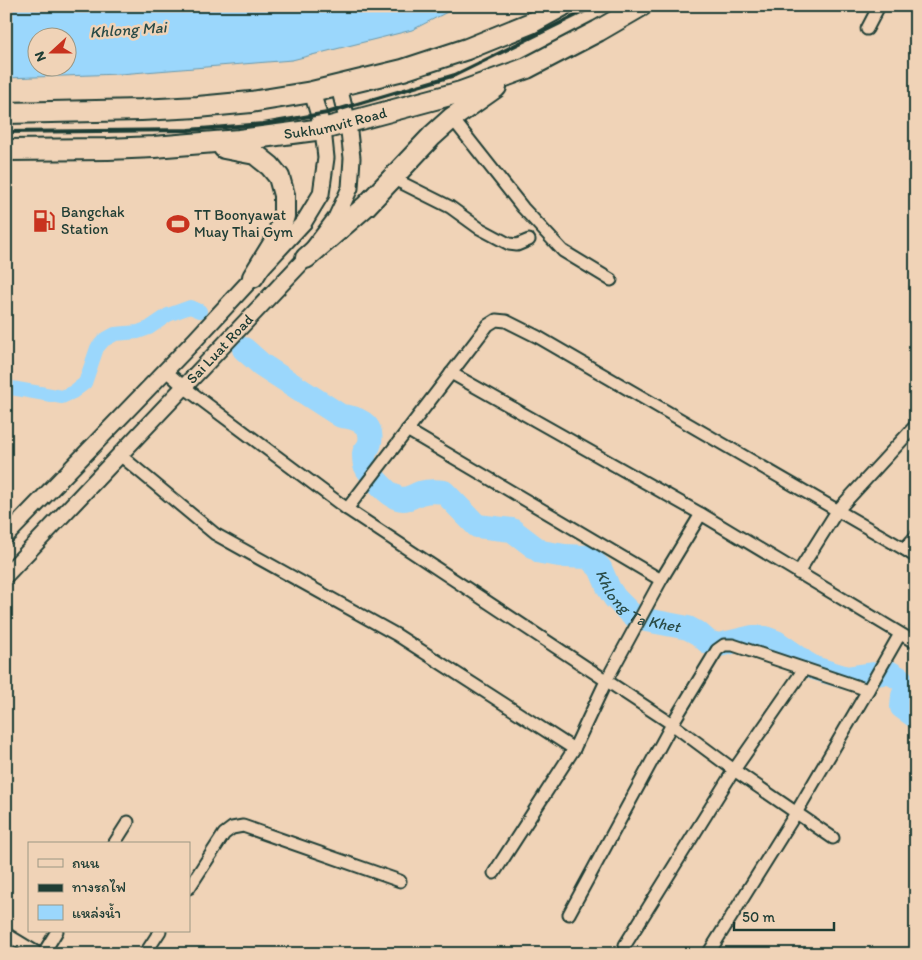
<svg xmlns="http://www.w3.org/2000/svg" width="922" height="960" viewBox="0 0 922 960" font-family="Itim,'Playpen Sans Thai',sans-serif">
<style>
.water{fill:#9bd7fc;stroke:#6999ac;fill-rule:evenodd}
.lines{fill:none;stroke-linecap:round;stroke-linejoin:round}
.canal{stroke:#9bd7fc;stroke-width:14}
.river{stroke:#9bd7fc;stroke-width:24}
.street-casing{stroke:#1f3d34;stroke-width:15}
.secondary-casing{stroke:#1f3d34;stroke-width:19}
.highway-casing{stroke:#1f3d34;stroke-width:24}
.street{stroke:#f0d3b7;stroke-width:11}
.secondary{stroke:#f0d3b7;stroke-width:15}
.highway{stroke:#f0d3b7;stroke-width:20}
.rail{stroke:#1f3d34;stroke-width:4}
.labels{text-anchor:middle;stroke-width:5;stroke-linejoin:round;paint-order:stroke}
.street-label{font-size:15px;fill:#1f3d34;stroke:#f0d3b7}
.poi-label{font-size:15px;fill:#1f3d34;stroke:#f0d3b7;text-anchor:start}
.water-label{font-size:16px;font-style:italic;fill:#2b4c48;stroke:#f0d3b7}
</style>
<rect width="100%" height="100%" fill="#f0d3b7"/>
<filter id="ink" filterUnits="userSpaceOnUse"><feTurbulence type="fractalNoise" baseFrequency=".02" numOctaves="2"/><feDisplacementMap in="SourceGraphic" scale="10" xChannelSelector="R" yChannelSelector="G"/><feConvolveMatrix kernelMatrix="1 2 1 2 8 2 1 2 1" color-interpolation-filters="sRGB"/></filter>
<g filter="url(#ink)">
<!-- water -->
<path class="water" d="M 6,6 L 459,6 L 412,30 L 292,60 L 120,74 L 6,78 ZM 38,38 L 68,38 L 68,68 L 38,68 Z"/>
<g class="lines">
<!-- canal -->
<path class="canal" d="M 6,387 L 62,397 L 73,392 L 85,383 L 97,348 L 104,340 L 115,334 L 138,332 L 149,328 L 168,315 L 190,307 L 200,311"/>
<!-- river -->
<path class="river" id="s1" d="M 244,349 L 262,365 L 341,416 C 356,417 374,424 370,442 C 370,446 366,450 364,453 C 364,457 364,461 365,465 C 369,474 389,496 398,498 C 406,501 413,496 420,493 C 428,491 436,491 444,492 L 477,526 L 512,530 L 541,552 L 565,556 L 588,557 L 600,568 L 609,589 L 615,598 L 631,614 L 641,619 L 688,628 L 699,634 L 708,642 L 719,645 L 753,637 L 765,638 L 776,642 L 795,655 L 804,662 L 814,668 L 847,678 L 889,672 L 899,678 L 907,685 L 903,696 L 902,707 L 916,717"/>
<defs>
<g id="street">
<path d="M 867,29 L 879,6"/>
<path d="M 452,118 L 523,208 L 563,251 L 611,280"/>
<path d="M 392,178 L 450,207 L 479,228 L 509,244 L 517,245 L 529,240"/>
<path d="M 165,370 L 184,387 L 347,509 L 672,724 L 734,770 L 833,838"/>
<path d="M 451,373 L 701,514"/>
<path d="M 407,430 L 661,580"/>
<path d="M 120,455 L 215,534 L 397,635 L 574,749 L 494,873"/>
<path d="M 347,509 L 488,325 L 496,320 L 506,321 L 538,337 L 904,549"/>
<path d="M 916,536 L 904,549 L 916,557"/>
<path d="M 798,573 L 837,511 L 916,425"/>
<path d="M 574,749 L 606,681 L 661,580 L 701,514 L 916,643"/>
<path d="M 114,844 L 128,822"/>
<path d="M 189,888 L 224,834 L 232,828 L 243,826 L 400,881"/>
<path d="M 569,914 L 672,724 L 717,650 L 724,645 L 733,645 L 868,690 L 900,634"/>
<path d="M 6,934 L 39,954"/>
<path d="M 625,945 L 734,770 L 804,669"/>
<path d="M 43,954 L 57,931"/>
<path d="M 145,954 L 160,931"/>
<path d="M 708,954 L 796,813 L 868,690"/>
</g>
<g id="secondary">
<path d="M 6,536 L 195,340 L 304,222 L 321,194 L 326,158 L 323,129 L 312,92"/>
<path id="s2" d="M 6,575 L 306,258 L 336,218 L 350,188 L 352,158 L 348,123 L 339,87"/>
</g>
<g id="highway">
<path d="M 6,113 L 141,110 L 198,107 L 251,102 L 312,92 L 403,70 L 467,49 L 531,23 L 562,6"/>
<path d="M 224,148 L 255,154 L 270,166 L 279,177 L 284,195 L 284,216 L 277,238 L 253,277"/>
<path id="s3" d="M 6,150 L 108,149 L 154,147 L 239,140 L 323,129 L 461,92 L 527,68 L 598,31 L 641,6"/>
<path d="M 306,258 L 366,206 L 432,136 L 452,118 L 496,87"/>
</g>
</defs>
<!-- street casing -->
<use href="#street" class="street-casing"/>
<!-- secondary casing -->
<use href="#secondary" class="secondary-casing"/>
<!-- highway casing -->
<use href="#highway" class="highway-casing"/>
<!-- street -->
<use href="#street" class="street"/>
<!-- secondary -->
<use href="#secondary" class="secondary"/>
<!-- highway -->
<use href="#highway" class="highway"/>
<!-- rail -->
<path class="rail" d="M 6,132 L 188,130 L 263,124 L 327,113 L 455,75 L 595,6"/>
</g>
</g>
<!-- icons -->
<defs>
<symbol id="fuel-bare" viewBox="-9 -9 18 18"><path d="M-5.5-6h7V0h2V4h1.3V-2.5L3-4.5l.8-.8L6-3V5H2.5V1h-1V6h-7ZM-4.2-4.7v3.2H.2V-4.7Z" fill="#c8321e" stroke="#f0d3b7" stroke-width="2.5" paint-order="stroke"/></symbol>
<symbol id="stadium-bare" viewBox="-9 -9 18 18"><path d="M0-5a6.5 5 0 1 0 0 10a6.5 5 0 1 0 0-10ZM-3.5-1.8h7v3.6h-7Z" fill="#c8321e" stroke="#f0d3b7" stroke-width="2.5" paint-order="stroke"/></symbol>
</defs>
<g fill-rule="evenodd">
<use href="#fuel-bare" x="28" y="205" width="32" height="32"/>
<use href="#stadium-bare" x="162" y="208" width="32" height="32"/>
</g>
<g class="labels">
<!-- street labels -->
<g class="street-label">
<text dy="5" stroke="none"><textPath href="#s3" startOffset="331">Sukhumvit Road</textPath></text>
<text dy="5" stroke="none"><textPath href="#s2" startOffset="311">Sai Luat Road</textPath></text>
</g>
<!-- poi labels -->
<g class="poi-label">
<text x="61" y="217">Bangchak<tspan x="61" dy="17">Station</tspan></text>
<text x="194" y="220">TT Boonyawat<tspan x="194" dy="17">Muay Thai Gym</tspan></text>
</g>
<!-- water labels -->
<g class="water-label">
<text transform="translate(128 29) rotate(-4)" y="6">Khlong Mai</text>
<text dy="6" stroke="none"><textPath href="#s1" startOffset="520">Khlong Ta Khet</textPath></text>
</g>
</g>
<!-- margin -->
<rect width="922" height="960" fill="none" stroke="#f0d3b7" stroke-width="25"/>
<rect x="12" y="12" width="897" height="935" fill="none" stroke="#1f3d34" stroke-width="2" filter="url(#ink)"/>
<!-- legend -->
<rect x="28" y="842" width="162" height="90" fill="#f0d3b7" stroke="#9c9783"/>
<rect x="38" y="859" width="25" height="8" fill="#f0d3b7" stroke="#9c9783"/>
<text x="72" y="868" font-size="15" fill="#1f3d34">ถนน</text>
<rect x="38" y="884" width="25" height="8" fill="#1f3d34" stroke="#9c9783"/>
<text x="72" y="892" font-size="15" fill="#1f3d34">ทางรถไฟ</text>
<rect x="38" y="905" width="25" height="15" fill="#9bd7fc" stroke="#9c9783"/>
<text x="72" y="918" font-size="15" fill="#1f3d34">แหล่งน้ำ</text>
<!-- north arrow -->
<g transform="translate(52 52) rotate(249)"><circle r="24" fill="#f0d3b7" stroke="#9c9783"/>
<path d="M0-4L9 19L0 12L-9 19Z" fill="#c8321e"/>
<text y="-8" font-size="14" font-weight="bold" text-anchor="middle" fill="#1f3d34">N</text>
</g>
<!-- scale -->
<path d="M734 922v8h100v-8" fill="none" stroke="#1f3d34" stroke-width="2.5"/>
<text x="742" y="922" font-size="15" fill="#1f3d34" stroke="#f0d3b7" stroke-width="4" paint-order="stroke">50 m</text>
</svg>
